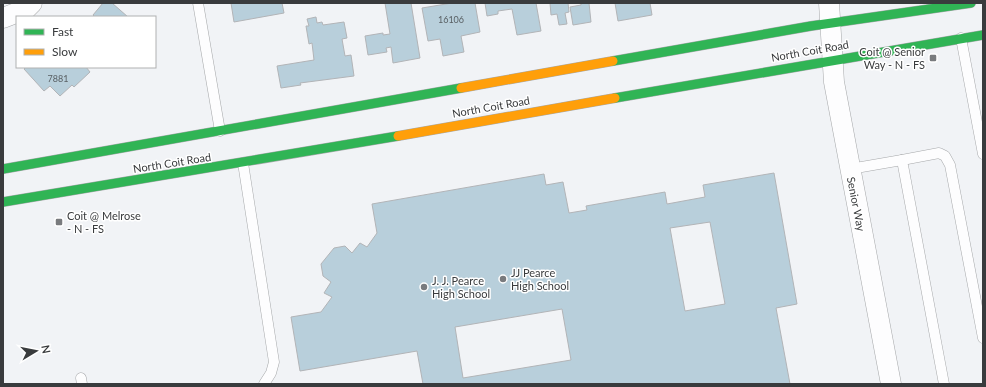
<svg xmlns="http://www.w3.org/2000/svg" width="986" height="387" viewBox="0 0 986 387" font-family="Lato,sans-serif">
<style>
.building{fill:#b8cfdb;stroke:#b2b4b7;fill-rule:evenodd}
.lines{fill:none;stroke-linecap:round;stroke-linejoin:round}
.lane-casing{stroke:#a6a8aa;stroke-width:11}
.street-casing{stroke:#a6a8aa;stroke-width:21}
.fast-casing{stroke:#a6a8aa;stroke-width:10}
.slow-casing{stroke:#a6a8aa;stroke-width:10}
.lane{stroke:#fdfdfe;stroke-width:10}
.street{stroke:#fdfdfe;stroke-width:20}
.fast{stroke:#30b455;stroke-width:9}
.slow{stroke:#ff9f0a;stroke-width:9}
.poi-dot{fill:#797b7e;stroke:#fff;stroke-width:1.5}
.labels{text-anchor:middle;stroke-width:3;stroke-linejoin:round;paint-order:stroke}
.number-label{font-size:9px;fill:#596064}
.street-label{font-size:11px;fill:#393b3d;stroke:#fff}
.poi-label{font-size:11px;fill:#393b3d;stroke:#fff;text-anchor:start}
</style>
<rect width="100%" height="100%" fill="#f1f3f6"/>
<!-- building -->
<g class="building">
<path d="M 103,3 L 112,3 L 128,17 L 95,17 L 93,15 Z"/>
<path d="M 231,3 L 282,3 L 284,13 L 234,22 Z"/>
<path d="M 385,3 L 411,3 L 420,58 L 393,63 L 391,47 L 386,48 L 387,52 L 368,55 L 365,36 L 383,33 L 383,35 L 390,34 Z"/>
<path d="M 452,3 L 475,3 L 480,32 L 461,36 L 464,52 L 443,56 L 440,39 L 428,41 L 422,8 Z"/>
<path d="M 485,3 L 536,3 L 541,31 L 517,35 L 512,9 L 498,11 L 498,14 L 487,16 Z"/>
<path d="M 550,3 L 568,3 L 569,12 L 565,13 L 567,24 L 559,25 L 557,14 L 551,15 Z"/>
<path d="M 581,3 L 589,3 L 591,22 L 573,25 L 570,7 L 581,5 Z"/>
<path d="M 608,3 L 650,3 L 652,15 L 618,21 L 615,3 Z"/>
<path d="M 316,17 L 317,23 L 322,22 L 323,25 L 344,22 L 347,38 L 342,39 L 345,56 L 351,55 L 354,76 L 300,83 L 301,85 L 281,88 L 277,66 L 314,60 L 312,43 L 309,44 L 306,26 L 309,26 L 307,19 Z"/>
<path d="M 26,67 L 86,67 L 90,72 L 74,87 L 72,85 L 60,96 L 50,86 L 44,91 L 24,69 Z"/>
<path d="M 774,173 L 797,304 L 776,308 L 790,384 L 423,384 L 417,351 L 300,371 L 291,317 L 321,312 L 332,297 L 324,293 L 331,282 L 323,276 L 321,264 L 334,248 L 345,246 L 352,253 L 360,243 L 367,247 L 377,233 L 372,204 L 544,174 L 546,185 L 563,182 L 569,213 L 587,210 L 586,206 L 665,192 L 667,204 L 705,197 L 703,185 ZM 710,222 L 725,304 L 685,311 L 670,228 ZM 562,309 L 571,360 L 463,378 L 455,327 Z"/>
</g>
<g class="lines">
<defs>
<g id="lane">
<path d="M 198,3 L 220,131"/>
<path d="M 961,38 L 983,154"/>
<path d="M 243,163 L 274,362 L 271,373 L 264,384"/>
<path d="M 850,169 L 902,160"/>
<path d="M 81,378 L 82,384"/>
<path d="M 944,384 L 902,160 L 939,153 L 945,156 L 950,165 L 983,338"/>
</g>
<g id="street">
<path d="M 829,3 L 834,82 L 891,384"/>
<path d="M 3,18 L 26,9 L 32,3"/>
</g>
<g id="fast">
<path d="M 613,61 L 811,26 L 971,3"/>
<path d="M 615,98 L 983,35"/>
<path d="M 3,169 L 461,88"/>
<path d="M 3,202 L 398,136"/>
</g>
<g id="slow">
<path d="M 461,88 L 613,61"/>
<path d="M 398,136 L 615,98"/>
</g>
</defs>
<!-- lane casing -->
<use href="#lane" class="lane-casing"/>
<!-- street casing -->
<use href="#street" class="street-casing"/>
<!-- fast casing -->
<use href="#fast" class="fast-casing"/>
<!-- slow casing -->
<use href="#slow" class="slow-casing"/>
<!-- lane -->
<use href="#lane" class="lane"/>
<!-- street -->
<use href="#street" class="street"/>
<!-- fast -->
<use href="#fast" class="fast"/>
<!-- slow -->
<use href="#slow" class="slow"/>
</g>
<!-- markers -->
<g class="poi-dot">
<rect x="929" y="54" width="8" height="8" rx="2"/>
<rect x="55" y="218" width="8" height="8" rx="2"/>
<circle cx="503" cy="279" r="4"/>
<circle cx="424" cy="287" r="4"/>
</g>
<g class="labels">
<!-- number labels -->
<g class="number-label">
<text x="451" y="23">16106</text>
<text x="58" y="82">7881</text>
</g>
<!-- street labels -->
<g class="street-label">
<text transform="translate(810 51) rotate(-10)" y="4">North Coit Road</text>
<text transform="translate(491 107) rotate(-10)" y="4">North Coit Road</text>
<text transform="translate(172 163) rotate(-9)" y="4">North Coit Road</text>
<text transform="translate(856 204) rotate(79)" y="4">Senior Way</text>
</g>
<!-- poi labels -->
<g class="poi-label">
<text x="925" y="56" text-anchor="end">Coit @ Senior<tspan x="925" dy="13">Way - N - FS</tspan></text>
<text x="67" y="220">Coit @ Melrose<tspan x="67" dy="13">- N - FS</tspan></text>
<text x="511" y="277">JJ Pearce<tspan x="511" dy="13">High School</tspan></text>
<text x="432" y="285">J. J. Pearce<tspan x="432" dy="13">High School</tspan></text>
</g>
</g>
<!-- border -->
<rect width="986" height="387" fill="none" stroke="#393b3d" stroke-width="8"/>
<!-- legend -->
<rect x="16" y="16" width="140" height="52" fill="#ffffff" stroke="#b0b1b1"/>
<rect x="24" y="29" width="20" height="6" fill="#30b455" stroke="#b0b1b1"/>
<text x="52" y="36" font-size="12" fill="#393b3d">Fast</text>
<rect x="24" y="49" width="20" height="6" fill="#ff9f0a" stroke="#b0b1b1"/>
<text x="52" y="56" font-size="12" fill="#393b3d">Slow</text>
<!-- north arrow -->
<g transform="translate(36 351) rotate(80)" stroke="#ffffff" stroke-width="3" paint-order="stroke">
<path d="M0-3L7 15L0 10L-7 15Z" fill="#393b3d"/>
<text y="-6" font-size="11" font-weight="bold" text-anchor="middle" fill="#393b3d">N</text>
</g>
</svg>
